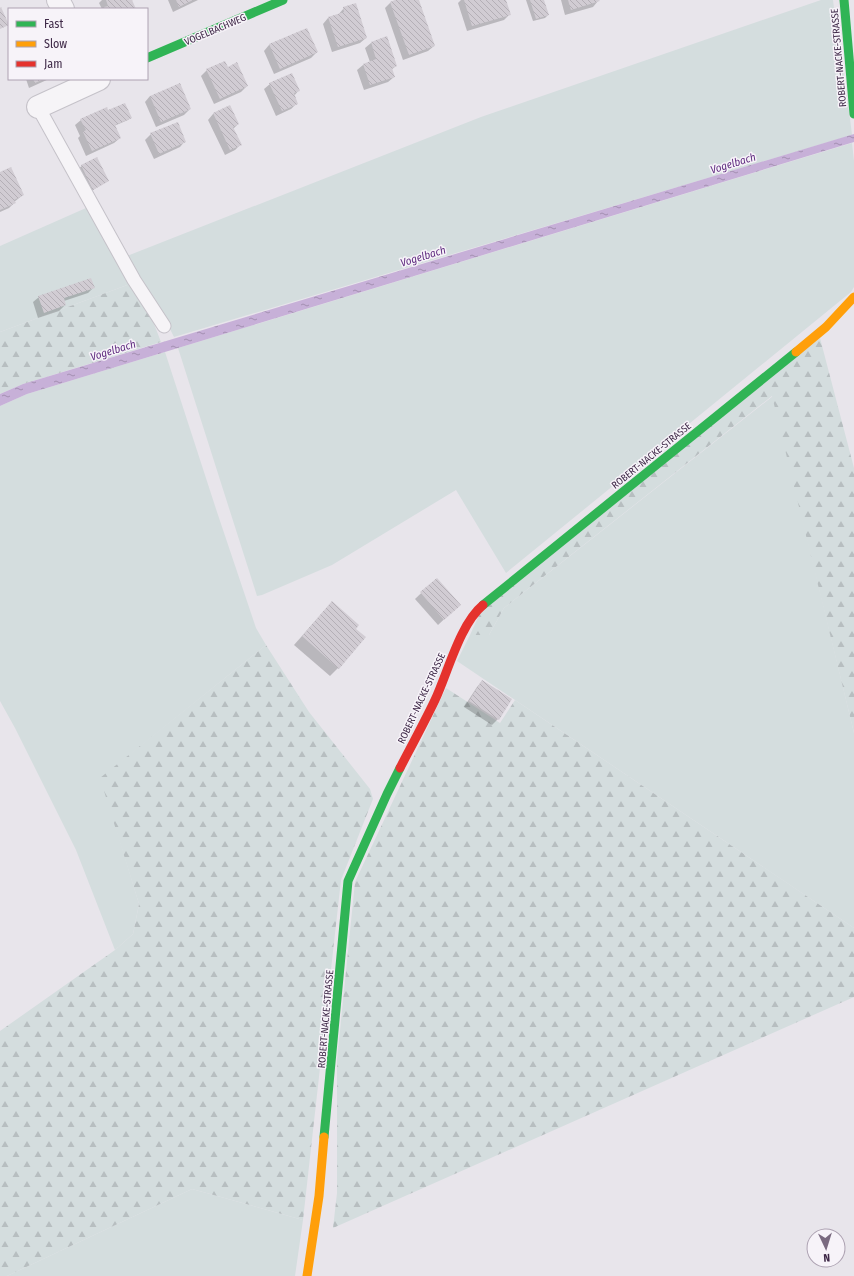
<svg xmlns="http://www.w3.org/2000/svg" width="854" height="1276" viewBox="0 0 854 1276" font-family="'Fira Sans Condensed',sans-serif">
<style>
.grass{fill:#d4ddde}
.forest{fill:url(#forest-firs)}
.water{fill:url(#water-ripples)}
.shadow{fill:#0003}
.building{fill:url(#building-back-hatch)}
.lines{fill:none;stroke-linecap:round;stroke-linejoin:round}
.lane-casing{stroke:#c5c2c9;stroke-width:15}
.street-casing{stroke:#c5c2c9;stroke-width:24}
.lane{stroke:#f6f4f7;stroke-width:13}
.street{stroke:#f6f4f7;stroke-width:22}
.fast{stroke:#30b455;stroke-width:9}
.slow{stroke:#ff9f0a;stroke-width:9}
.jam{stroke:#e5322d;stroke-width:9}
.labels{text-anchor:middle;stroke-width:3;stroke-linejoin:round;paint-order:stroke}
.street-label{font-size:10px;fill:#3e2847;stroke:#f7f3f9}
.water-label{font-size:11px;font-style:italic;fill:#602d80;stroke:#f7f3f9}
</style>
<defs>
<pattern id="forest-firs" width="22" height="20" patternUnits="userSpaceOnUse"><rect width="22" height="20" fill="#d4ddde"/><path d="M5 1l3.5 6h-7zM16 11l3.5 6h-7z" fill="#b7bec0"/></pattern>
<pattern id="water-ripples" width="26" height="14" patternUnits="userSpaceOnUse"><rect width="26" height="14" fill="#c7b0d8"/><path d="M2 4q2-2 4 0t4 0M15 11q2-2 4 0t4 0" fill="none" stroke="#a38fb1"/></pattern>
<pattern id="building-back-hatch" width="6" height="6" patternUnits="userSpaceOnUse"><rect width="6" height="6" fill="#d1ccd3"/><path d="M-1 5l2 2M0 0l6 6M5-1l2 2" fill="none" stroke="#b4afb6"/></pattern>
</defs>
<rect width="100%" height="100%" fill="#e8e5eb"/>
<!-- grass -->
<g class="grass">
<path d="M 821,0 L 833,0 C 838,45 847,90 852,135 L 174,337 L 168,325 L 127,256 L 481,117 Z"/>
<path d="M 852,143 L 854,161 L 854,287 L 851,292 L 506,573 L 456,490 L 332,565 L 262,595 L 257,596 L 178,348 Z"/>
<path d="M 86,208 L 130,284 L 0,332 L 0,246 Z"/>
<path d="M 165,352 L 217,512 L 256,628 L 266,645 L 101,778 L 139,904 L 133,934 L 115,950 L 76,850 L 15,728 L 0,701 L 0,406 L 27,394 Z"/>
<path d="M 773,396 L 854,733 L 854,928 L 457,661 L 470,635 L 489,635 L 504,608 Z"/>
<path d="M 192,1189 L 303,1220 L 295,1276 L 7,1276 Z"/>
</g>
<!-- forest -->
<g class="forest">
<path d="M 130,284 L 151,316 L 161,342 L 23,384 L 0,394 L 0,332 Z"/>
<path d="M 820,338 L 854,468 L 854,733 L 772,396 L 504,608 L 489,635 L 470,635 L 480,613 Z"/>
<path d="M 266,645 L 309,712 L 370,789 L 373,799 L 341,880 L 303,1220 L 192,1189 L 7,1276 L 0,1276 L 0,1031 L 115,950 L 133,934 L 139,904 L 100,778 Z"/>
<path d="M 446,688 L 500,723 L 515,700 L 854,928 L 854,997 L 333,1228 L 337,1193 L 337,1060 L 355,882 Z"/>
</g>
<!-- water -->
<path class="water" d="M 854,134 L 854,142 L 27,394 L 0,406 L 0,394 L 23,384 Z"/>
<!-- shadow -->
<g class="shadow">
<path d="M 102,0 L 131,0 L 135,9 L 102,9 L 99,3 Z"/>
<path d="M 168,0 L 198,0 L 173,12 Z"/>
<path d="M 398,0 L 418,0 L 434,46 L 428,51 L 403,60 L 385,8 L 390,3 Z"/>
<path d="M 461,0 L 505,0 L 510,14 L 504,20 L 467,31 L 458,3 Z"/>
<path d="M 526,0 L 543,0 L 548,15 L 545,18 L 533,21 Z"/>
<path d="M 561,0 L 598,0 L 598,1 L 593,7 L 565,15 Z"/>
<path d="M 344,8 L 366,38 L 360,43 L 332,52 L 323,24 L 328,18 L 338,15 Z"/>
<path d="M 307,29 L 317,52 L 311,58 L 274,74 L 264,51 L 269,45 Z"/>
<path d="M 387,37 L 396,66 L 391,70 L 394,77 L 388,82 L 364,90 L 357,70 L 363,65 L 370,62 L 365,48 L 371,43 Z"/>
<path d="M 227,68 L 247,86 L 241,92 L 214,104 L 201,76 L 207,70 Z"/>
<path d="M 26,79 L 49,79 L 29,88 Z"/>
<path d="M 270,84 L 299,90 L 294,96 L 297,103 L 291,109 L 276,116 L 264,89 Z"/>
<path d="M 150,96 L 190,109 L 184,115 L 156,127 L 145,102 Z"/>
<path d="M 230,106 L 238,124 L 233,129 L 241,144 L 235,150 L 225,155 L 208,120 L 213,114 Z"/>
<path d="M 131,118 L 128,120 L 114,126 L 120,138 L 114,143 L 86,156 L 78,138 L 80,136 L 75,125 L 81,120 Z"/>
<path d="M 151,134 L 185,141 L 180,147 L 154,159 L 145,140 Z"/>
<path d="M 82,166 L 108,181 L 91,191 L 79,168 Z"/>
<path d="M 0,173 L 23,195 L 14,202 L 14,203 L 9,208 L 0,212 Z"/>
<path d="M 94,287 L 88,293 L 64,301 L 65,305 L 59,311 L 38,318 L 33,302 L 39,297 Z"/>
<path d="M 436,579 L 454,610 L 438,625 L 415,599 Z"/>
<path d="M 324,611 L 355,629 L 338,668 L 330,676 L 294,645 Z"/>
<path d="M 482,681 L 498,719 L 492,725 L 464,707 L 477,687 Z"/>
</g>
<!-- building -->
<g class="building">
<path d="M 106,0 L 132,0 L 136,9 L 105,9 L 104,7 L 108,6 Z"/>
<path d="M 176,0 L 193,0 L 179,7 Z"/>
<path d="M 395,0 L 419,0 L 435,46 L 409,55 L 390,2 Z"/>
<path d="M 464,0 L 506,0 L 511,15 L 472,26 Z"/>
<path d="M 530,0 L 544,0 L 549,15 L 536,19 Z"/>
<path d="M 568,0 L 599,0 L 600,1 L 571,10 Z"/>
<path d="M 356,3 L 367,38 L 338,47 L 328,17 L 344,12 L 343,7 Z"/>
<path d="M 1,7 L 9,25 L 0,29 L 0,8 Z"/>
<path d="M 307,28 L 318,52 L 280,69 L 269,44 Z"/>
<path d="M 387,36 L 397,66 L 392,68 L 395,77 L 370,85 L 363,64 L 376,59 L 371,42 Z"/>
<path d="M 225,61 L 228,67 L 237,62 L 248,86 L 220,99 L 206,69 Z"/>
<path d="M 292,73 L 300,91 L 294,93 L 298,104 L 282,111 L 269,83 Z"/>
<path d="M 33,79 L 44,79 L 35,83 Z"/>
<path d="M 180,83 L 191,109 L 161,122 L 150,96 Z"/>
<path d="M 125,103 L 132,118 L 115,125 L 121,138 L 92,151 L 83,132 L 86,130 L 80,119 L 107,107 L 108,110 Z"/>
<path d="M 230,105 L 239,124 L 233,127 L 242,145 L 230,150 L 213,113 Z"/>
<path d="M 178,122 L 186,142 L 159,154 L 150,133 Z"/>
<path d="M 97,157 L 109,181 L 93,190 L 81,165 Z"/>
<path d="M 11,167 L 24,195 L 14,200 L 16,203 L 0,210 L 0,172 Z"/>
<path d="M 91,278 L 95,288 L 64,298 L 66,305 L 44,313 L 38,296 Z"/>
<path d="M 437,578 L 461,605 L 444,620 L 420,592 Z"/>
<path d="M 332,601 L 359,625 L 356,629 L 366,637 L 339,669 L 302,636 Z"/>
<path d="M 482,680 L 512,699 L 499,720 L 469,701 Z"/>
</g>
<g class="lines">
<defs>
<path id="lane" d="M 38,107 L 134,280 L 164,326"/>
<g id="street">
<path d="M 58,0 L 63,9"/>
<path d="M 38,107 L 99,79"/>
</g>
</defs>
<!-- lane casing -->
<use href="#lane" class="lane-casing"/>
<!-- street casing -->
<use href="#street" class="street-casing"/>
<!-- lane -->
<use href="#lane" class="lane"/>
<!-- street -->
<use href="#street" class="street"/>
<!-- fast -->
<g class="fast">
<path d="M 844,0 L 854,114"/>
<path d="M 147,58 L 283,0"/>
<path d="M 483,605 L 796,352"/>
<path d="M 324,1137 L 348,881 L 387,794 L 400,768"/>
</g>
<!-- slow -->
<g class="slow">
<path d="M 796,352 L 826,327 L 854,297"/>
<path d="M 307,1276 L 319,1196 L 324,1137"/>
</g>
<!-- jam -->
<path class="jam" d="M 400,768 C 412,745 424,723 435,700 C 448,672 460,624 483,605"/>
</g>
<g class="labels">
<!-- street labels -->
<g class="street-label">
<text transform="translate(215 29) rotate(-23)" y="4">VOGELBACHWEG</text>
<text transform="translate(838 58) rotate(-95)" y="4">ROBERT-NACKE-STRASSE</text>
<text transform="translate(651 455) rotate(-39)" y="4">ROBERT-NACKE-STRASSE</text>
<text transform="translate(421 698) rotate(-65)" y="4">ROBERT-NACKE-STRASSE</text>
<text transform="translate(325 1019) rotate(-85)" y="4">ROBERT-NACKE-STRASSE</text>
</g>
<!-- water labels -->
<g class="water-label">
<text transform="translate(733 163) rotate(-17)" y="4">Vogelbach</text>
<text transform="translate(423 256) rotate(-17)" y="4">Vogelbach</text>
<text transform="translate(113 350) rotate(-17)" y="4">Vogelbach</text>
</g>
</g>
<!-- legend -->
<rect x="8" y="8" width="140" height="72" fill="#f7f3f9" stroke="#ada2b2"/>
<rect x="16" y="21" width="20" height="6" fill="#30b455" stroke="#ada2b2"/>
<text x="44" y="28" font-size="12" fill="#3e2847">Fast</text>
<rect x="16" y="41" width="20" height="6" fill="#ff9f0a" stroke="#ada2b2"/>
<text x="44" y="48" font-size="12" fill="#3e2847">Slow</text>
<rect x="16" y="61" width="20" height="6" fill="#e5322d" stroke="#ada2b2"/>
<text x="44" y="68" font-size="12" fill="#3e2847">Jam</text>
<!-- north arrow -->
<g transform="translate(826 1248) rotate(176)"><circle r="19" fill="#f7f3f9" stroke="#ada2b2"/>
<path d="M0-3L7 15L0 10L-7 15Z" fill="#7a6a80"/>
<text y="-6" font-size="11" font-weight="bold" text-anchor="middle" fill="#3e2847">N</text>
</g>
</svg>
